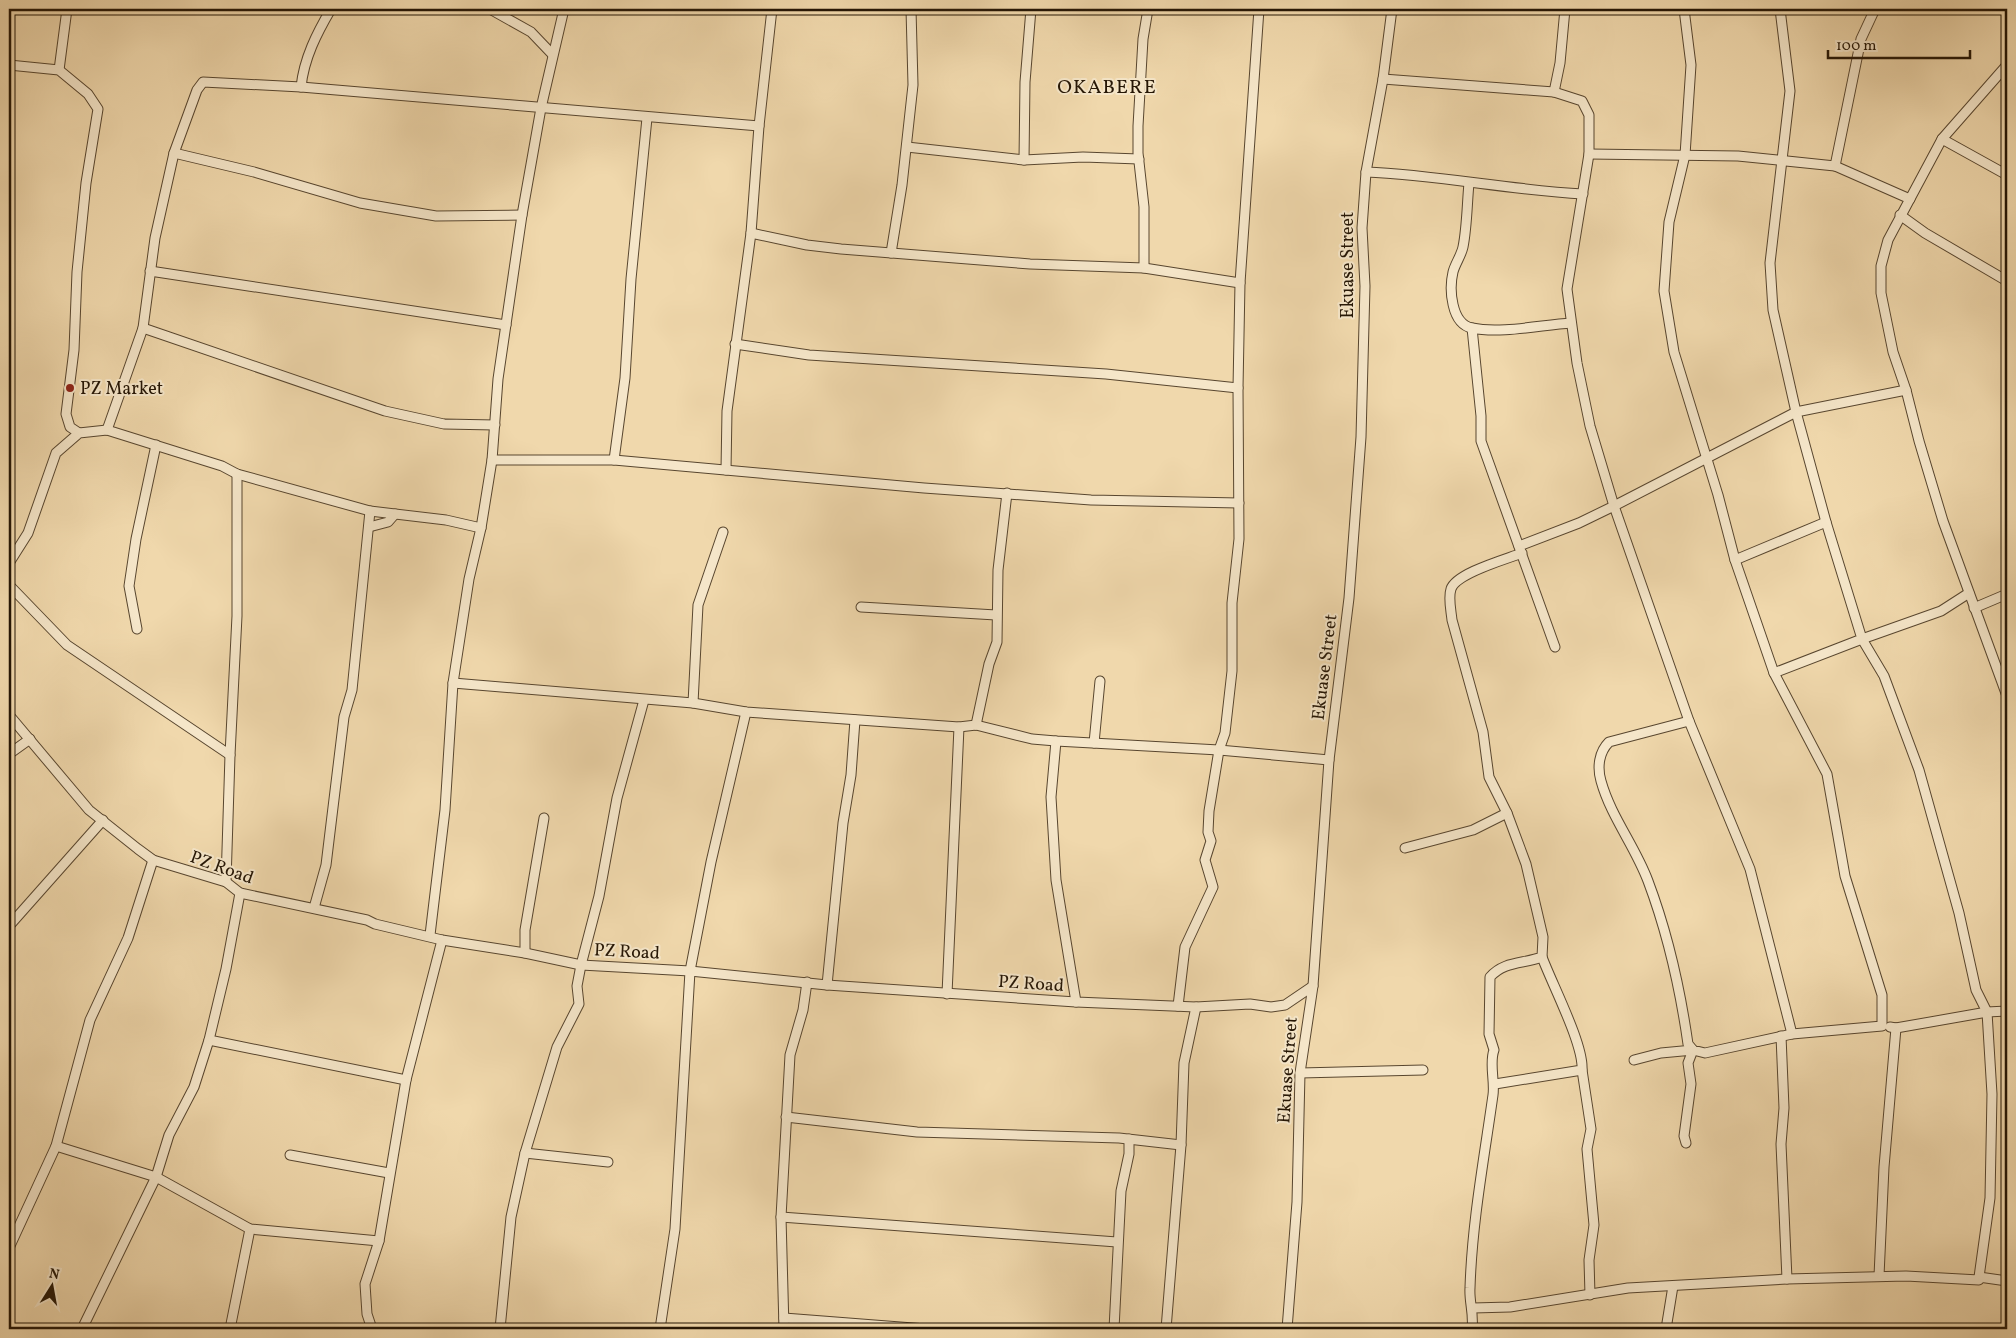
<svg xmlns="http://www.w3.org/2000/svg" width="2016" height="1338" viewBox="0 0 2016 1338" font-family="Vollkorn,serif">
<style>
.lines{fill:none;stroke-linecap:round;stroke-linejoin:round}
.minor-casing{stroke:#58462f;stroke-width:11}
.minor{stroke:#f5e6c9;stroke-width:9}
.poi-dot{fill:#8f2418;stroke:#f5e6c9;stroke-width:2}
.labels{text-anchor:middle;stroke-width:4;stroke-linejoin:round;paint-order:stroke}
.street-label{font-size:18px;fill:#251605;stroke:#f5e6c9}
.poi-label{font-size:18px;fill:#251605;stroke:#f5e6c9;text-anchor:start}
.quarter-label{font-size:20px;letter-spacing:1px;fill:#251605;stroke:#f5e6c9}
</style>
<rect width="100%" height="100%" fill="#f0d8ac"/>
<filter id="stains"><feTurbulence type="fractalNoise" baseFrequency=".004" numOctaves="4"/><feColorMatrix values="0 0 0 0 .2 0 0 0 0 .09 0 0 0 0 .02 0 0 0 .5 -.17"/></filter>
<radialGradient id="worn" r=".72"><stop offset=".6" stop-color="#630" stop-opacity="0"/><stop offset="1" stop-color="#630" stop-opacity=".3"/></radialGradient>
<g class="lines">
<defs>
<g id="minor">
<path d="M 490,9 L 531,32 L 552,54"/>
<path d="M 1684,9 L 1691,65 L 1685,155 L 1669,222 L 1664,291 L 1674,352 L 1718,495 L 1735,560 L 1774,673 L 1827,774 L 1845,876 L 1882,995 L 1882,1026 L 1792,1034 L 1705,1053 L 1693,1050 L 1688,1044 C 1680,988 1668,934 1648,881 C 1635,846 1611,817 1601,781 C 1597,767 1599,752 1609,742 L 1689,721"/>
<path d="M 9,65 L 59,70 L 88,94 L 98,109 L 86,183 L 77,272 L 74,350 L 66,414 L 70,427 L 79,433"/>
<path d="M 2007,65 L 1942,139 L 1888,240 L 1881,266 L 1881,293 L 1893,352 L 1906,390 L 1919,441 L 1943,521 L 2007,696"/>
<path d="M 59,70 L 67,9"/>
<path d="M 1383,79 L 1554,92 L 1582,101 L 1589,115 L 1589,154 L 1567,289 L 1577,363 L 1590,426 L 1614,506 L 1689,721 L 1750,869 L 1792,1034"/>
<path d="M 301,87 C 304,58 317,33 331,9"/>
<path d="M 1554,92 L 1560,63 L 1565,9"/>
<path d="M 1942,139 L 2007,175"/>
<path d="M 907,147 L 1024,160 L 1083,157 L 1139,159"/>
<path d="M 174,153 L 254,172 L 360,203 L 436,216 L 522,215"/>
<path d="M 1589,154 L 1738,156 L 1835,166 L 1861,39 L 1875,9"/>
<path d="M 1024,160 L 1025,82 L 1031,9"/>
<path d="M 1835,166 L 1910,199"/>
<path d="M 1366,172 C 1439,175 1510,190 1583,194"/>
<path d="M 1469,183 C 1467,204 1467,227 1463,247 C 1461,256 1455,264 1453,272 C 1449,289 1451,324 1472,328 C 1500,334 1541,325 1571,323"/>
<path d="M 1900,215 L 1925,233 L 2007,281"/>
<path d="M 751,233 L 807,245 L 841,249 L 1030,264 L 1144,268 L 1240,283"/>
<path d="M 891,253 L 902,185 L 913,85 L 911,9"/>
<path d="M 1144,268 L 1144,207 L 1138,153 L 1138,126 L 1143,39 L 1148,9"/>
<path d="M 150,271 L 506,325"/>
<path d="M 143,328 L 385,411 L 444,424 L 495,425"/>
<path d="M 1472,328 L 1481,416 L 1481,441 L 1555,647"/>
<path d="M 735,344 L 809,355 L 1106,374 L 1238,388"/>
<path d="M 2007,382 L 2007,383"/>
<path d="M 107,430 L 143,328 L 155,238 L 174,153 L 197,90 L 203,82 L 301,87 L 759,126"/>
<path d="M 492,460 L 614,460 L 924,488 L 1091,500 L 1239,503"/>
<path d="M 614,460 L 625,378 L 631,279 L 647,118"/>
<path d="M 726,470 L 727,411 L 751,233 L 759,126 L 772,9"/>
<path d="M 369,527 L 388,522 L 395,514"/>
<path d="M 1519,546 L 1579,523 L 1614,506 L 1796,412 L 1906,390"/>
<path d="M 1735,560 L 1826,522"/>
<path d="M 9,563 L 28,533 L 56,453 L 79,433 L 107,430 L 222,466 L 237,474 L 370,511 L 446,520 L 481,528"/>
<path d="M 9,585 L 67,645 L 230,755"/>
<path d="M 1969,593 L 1941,611 L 1862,639 L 1884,676 L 1919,770 L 1959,913 L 1976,990 L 1987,1012 L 1992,1094 L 1990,1198 L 1979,1277"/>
<path d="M 861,607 L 996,615"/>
<path d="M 1974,608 L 2007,594"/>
<path d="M 137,629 L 129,586 L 136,539 L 156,445"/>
<path d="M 1774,673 L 1862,639 L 1826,522 L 1796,412 L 1773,310 L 1770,263 L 1790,91 L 1780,9"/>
<path d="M 453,683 L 693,703 L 746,712 L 959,727 L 976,725 L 1032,739 L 1056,741 L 1219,750 L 1329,760"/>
<path d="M 693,703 L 698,605 L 723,532"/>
<path d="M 9,715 L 89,810 L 138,849 L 153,860 L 226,882 L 240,893 L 367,920 L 375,924 L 442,940 L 525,953 L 581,965 L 690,971 L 827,985 L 1076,1002 L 1196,1007 L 1250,1004 L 1271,1007 L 1285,1005 L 1313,986"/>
<path d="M 976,725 L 989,664 L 997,642 L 998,570 L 1007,493"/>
<path d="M 1056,741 L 1051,797 L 1056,880 L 1076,1002"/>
<path d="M 1094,743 L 1100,681"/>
<path d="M 9,754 L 30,739"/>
<path d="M 1405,848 L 1473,830 L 1507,813"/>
<path d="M 226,882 L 230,755 L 237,616 L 237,474"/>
<path d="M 314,908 L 326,865 L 344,717 L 352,690 L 370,511"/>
<path d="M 9,926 L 103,820"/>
<path d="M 430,935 L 445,810 L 453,683 L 469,579 L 481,528 L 492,460 L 498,379 L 522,215 L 541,108 L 564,9"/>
<path d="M 525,953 L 525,930 L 544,818"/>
<path d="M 827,985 L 843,823 L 851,775 L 855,720"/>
<path d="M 947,994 L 959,727"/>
<path d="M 1178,1006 L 1185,947 L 1213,887 L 1205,860 L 1211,841 L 1208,832 L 1209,811 L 1219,750 L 1225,733 L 1232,671 L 1232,603 L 1239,539 L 1238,388 L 1240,283 L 1259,9"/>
<path d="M 1890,1027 L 1896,1028 L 1987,1012 L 2007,1011"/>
<path d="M 1781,1036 L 1784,1108 L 1781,1144 L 1787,1279"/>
<path d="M 209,1040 L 406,1080"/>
<path d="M 1634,1060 L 1661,1053 L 1693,1050 L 1688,1063 L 1691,1084 L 1684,1136 L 1686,1143"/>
<path d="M 1582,1070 L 1591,1129 L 1587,1149 L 1594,1225 L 1589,1260 L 1590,1295"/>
<path d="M 1300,1073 L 1423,1070"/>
<path d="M 1495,1084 L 1582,1070 C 1584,1045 1552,984 1542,957"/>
<path d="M 786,1117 L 917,1132 L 1119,1138 L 1181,1145"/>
<path d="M 56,1146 L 156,1177 L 250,1229 L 379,1241"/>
<path d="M 525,1153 L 608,1162"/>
<path d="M 290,1155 L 389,1173"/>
<path d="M 781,1217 L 1117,1242"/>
<path d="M 9,1248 L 56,1146 L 90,1020 L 128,938 L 153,860"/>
<path d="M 1879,1276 L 1884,1167 L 1896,1028"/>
<path d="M 1473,1308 L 1510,1307 L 1628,1288 L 1787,1279 L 1906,1276 L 1979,1280 L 1979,1277 L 2007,1281"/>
<path d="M 784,1318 L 926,1329"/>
<path d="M 82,1329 L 156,1177 L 169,1135 L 194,1087 L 209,1040 L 226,969 L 240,893"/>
<path d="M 230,1329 L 250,1229"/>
<path d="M 372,1329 L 367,1314 L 365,1284 L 379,1241 L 406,1080 L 442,940"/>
<path d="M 500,1329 L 511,1217 L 525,1153 L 557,1047 L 579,1004 L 577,986 L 581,965 L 599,896 L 617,798 L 644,700"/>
<path d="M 660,1329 L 675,1229 L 690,971 L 711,862 L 746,712"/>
<path d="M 784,1329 L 781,1217 L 790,1055 L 803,1010 L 807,982"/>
<path d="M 1114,1329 L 1121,1191 L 1129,1154 L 1129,1139"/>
<path d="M 1166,1329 L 1181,1145 L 1184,1063 L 1196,1007"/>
<path d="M 1287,1329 L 1297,1202 L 1300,1073 L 1313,986 L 1329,760 L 1349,598 L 1361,437 L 1365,286 L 1362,228 L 1366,172 L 1383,79 L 1392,9"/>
<path d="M 1472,1329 C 1474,1313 1469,1302 1470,1288 C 1472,1223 1484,1159 1493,1095 C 1495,1081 1489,1063 1494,1050 L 1489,1034 L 1490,977 C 1504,961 1523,964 1542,957 L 1543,937 L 1526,864 L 1507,813 L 1489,777 L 1483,732 L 1452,620 C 1451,610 1448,598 1451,589 C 1456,573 1507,559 1522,553"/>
<path d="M 1666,1329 L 1673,1286"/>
</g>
</defs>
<!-- minor casing -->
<use href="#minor" class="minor-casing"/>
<!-- minor -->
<use href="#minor" class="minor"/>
</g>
<!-- markers -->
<circle class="poi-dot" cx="70" cy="388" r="5"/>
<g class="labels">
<!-- street labels -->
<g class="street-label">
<text transform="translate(1347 265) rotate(-90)" y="6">Ekuase Street</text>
<text transform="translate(1324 667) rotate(-83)" y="6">Ekuase Street</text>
<text transform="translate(222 867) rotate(20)" y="6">PZ Road</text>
<text transform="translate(627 951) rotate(3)" y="6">PZ Road</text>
<text transform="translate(1031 983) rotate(4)" y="6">PZ Road</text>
<text transform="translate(1287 1070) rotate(-86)" y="6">Ekuase Street</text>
</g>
<!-- poi labels -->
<g class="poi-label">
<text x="80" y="394">PZ Market</text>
</g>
<!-- quarter labels -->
<g class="quarter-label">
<text x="1107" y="93">OKABERE</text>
</g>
</g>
<!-- margin -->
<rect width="2016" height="1338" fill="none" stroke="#f0d8ac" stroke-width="30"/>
<rect x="10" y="10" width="1996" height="1318" fill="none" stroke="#251605" stroke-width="2.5"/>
<rect x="15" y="15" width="1986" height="1308" fill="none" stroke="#251605"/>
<!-- north arrow -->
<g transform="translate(52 1286) rotate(11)" stroke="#f5e6c9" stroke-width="4" paint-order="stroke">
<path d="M0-4L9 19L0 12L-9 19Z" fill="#251605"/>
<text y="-8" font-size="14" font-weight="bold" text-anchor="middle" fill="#251605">N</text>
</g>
<!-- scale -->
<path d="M1828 50v8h142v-8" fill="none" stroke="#251605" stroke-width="2.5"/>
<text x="1836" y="50" font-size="15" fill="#251605" stroke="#f5e6c9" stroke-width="4" paint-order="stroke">100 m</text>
<rect width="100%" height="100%" filter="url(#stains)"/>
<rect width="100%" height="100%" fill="url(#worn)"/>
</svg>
